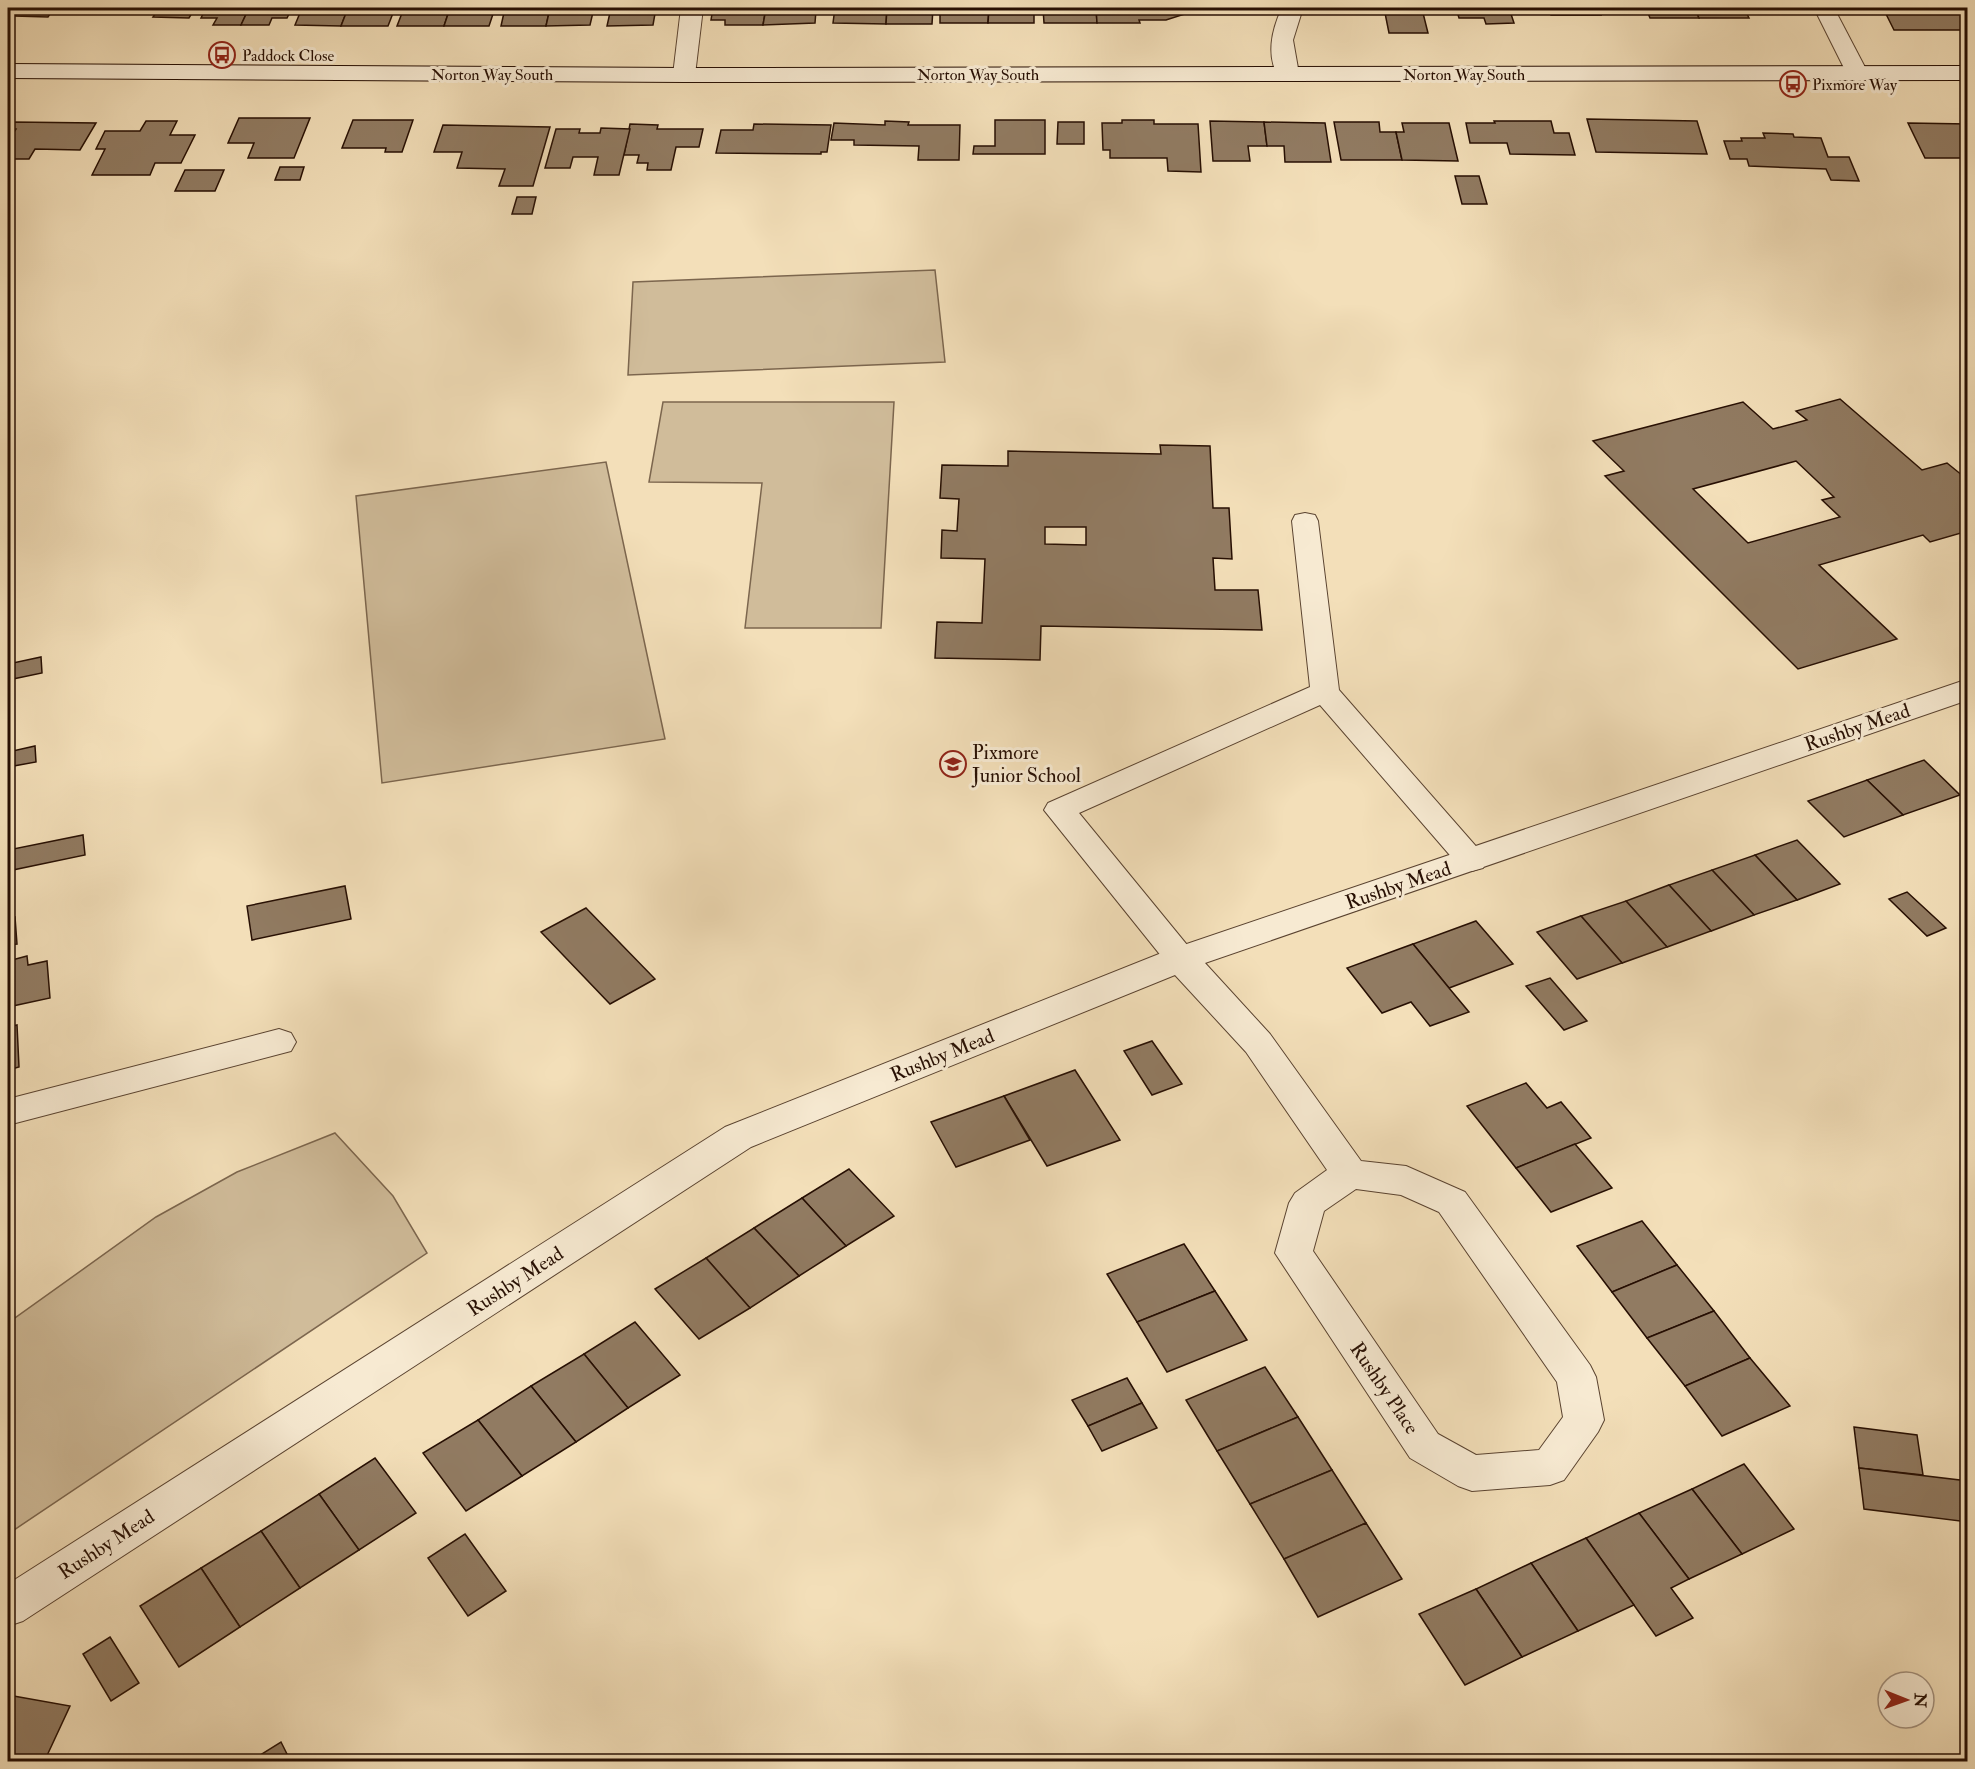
<svg xmlns="http://www.w3.org/2000/svg" width="1975" height="1769" viewBox="0 0 1975 1769" font-family="'IM FELL Double Pica',serif">
<style>
.green{fill:#d0bc9a;stroke:#7c664e;stroke-width:1.5}
.building{fill:#917b62;stroke:#270f03;stroke-width:1.5;fill-rule:evenodd}
.lines{fill:none;stroke-linecap:round;stroke-linejoin:round}
.lane-casing{stroke:#5a4330;stroke-width:2}
.street-casing{stroke:#5a4330;stroke-width:2}
.secondary-casing{stroke:#270f03;stroke-width:2}
.lane{fill:#f7ead2;fill-rule:evenodd}
.street{fill:#f7ead2;fill-rule:evenodd}
.secondary{fill:#f7ead2;fill-rule:evenodd}
.labels{text-anchor:middle;stroke-width:6;stroke-linejoin:round;paint-order:stroke}
.far-poi-label{font-size:16px;fill:#270f03;stroke:#f7ead2;text-anchor:start}
.far-street-label{font-size:16px;fill:#270f03;stroke:#f7ead2}
.street-label{font-size:20px;fill:#270f03;stroke:#f7ead2}
.poi-label{font-size:20px;fill:#270f03;stroke:#f7ead2;text-anchor:start}
</style>
<rect width="100%" height="100%" fill="#f3dfb9"/>
<filter id="stains"><feTurbulence type="fractalNoise" baseFrequency=".00333" numOctaves="4"/><feColorMatrix values="0 0 0 0 .2 0 0 0 0 .09 0 0 0 0 .02 0 0 0 .5 -.17"/></filter>
<radialGradient id="worn" r=".72"><stop offset=".6" stop-color="#630" stop-opacity="0"/><stop offset="1" stop-color="#630" stop-opacity=".3"/></radialGradient>
<!-- green -->
<g class="green">
<path d="M 935,270 L 945,362 L 628,375 L 633,282 Z"/>
<path d="M 663,402 L 894,402 L 881,628 L 745,628 L 762,483 L 649,482 Z"/>
<path d="M 606,462 L 665,739 L 382,783 L 356,496 Z"/>
<path d="M 335,1133 L 393,1196 L 427,1253 L 8,1534 L 8,1323 L 156,1217 L 237,1172 Z"/>
</g>
<!-- building -->
<g class="building">
<path d="M 21,8 L 81,8 L 78,11 L 52,11 L 48,17 L 15,16 Z"/>
<path d="M 81,8 L 120,8 L 116,14 L 77,14 Z"/>
<path d="M 120,8 L 159,8 L 155,14 L 116,14 Z"/>
<path d="M 159,8 L 195,8 L 189,18 L 153,17 Z"/>
<path d="M 206,8 L 249,8 L 241,25 L 213,25 L 217,18 L 201,18 Z"/>
<path d="M 249,8 L 292,8 L 287,18 L 272,18 L 269,25 L 241,25 Z"/>
<path d="M 302,8 L 348,8 L 341,26 L 295,25 Z"/>
<path d="M 348,8 L 395,8 L 388,26 L 341,26 Z"/>
<path d="M 404,8 L 450,8 L 444,26 L 397,26 Z"/>
<path d="M 450,8 L 495,8 L 489,26 L 444,26 Z"/>
<path d="M 505,8 L 550,8 L 546,26 L 501,26 Z"/>
<path d="M 550,8 L 594,8 L 590,25 L 546,26 Z"/>
<path d="M 611,8 L 656,8 L 653,25 L 607,26 Z"/>
<path d="M 713,8 L 766,8 L 763,25 L 725,25 L 725,20 L 711,20 Z"/>
<path d="M 766,8 L 816,10 L 815,23 L 763,25 Z"/>
<path d="M 835,8 L 887,8 L 886,24 L 833,23 Z"/>
<path d="M 887,8 L 933,8 L 932,24 L 886,24 Z"/>
<path d="M 940,8 L 989,8 L 988,23 L 940,23 Z"/>
<path d="M 989,8 L 1034,8 L 1034,23 L 988,23 Z"/>
<path d="M 1043,8 L 1096,8 L 1097,23 L 1044,23 Z"/>
<path d="M 1096,8 L 1175,8 L 1188,13 L 1166,20 L 1139,20 L 1140,23 L 1097,23 Z"/>
<path d="M 1378,8 L 1441,8 L 1442,13 L 1423,13 L 1428,33 L 1389,33 L 1385,13 L 1379,13 Z"/>
<path d="M 1456,8 L 1509,8 L 1514,23 L 1486,24 L 1484,18 L 1459,18 Z"/>
<path d="M 1549,8 L 1598,8 L 1601,15 L 1551,15 Z"/>
<path d="M 1646,8 L 1695,8 L 1699,18 L 1650,18 Z"/>
<path d="M 1695,8 L 1744,8 L 1749,18 L 1699,18 Z"/>
<path d="M 1883,8 L 1968,8 L 1968,30 L 1894,30 Z"/>
<path d="M 239,118 L 310,118 L 294,158 L 248,158 L 254,143 L 228,143 Z"/>
<path d="M 1587,119 L 1697,121 L 1707,154 L 1596,152 Z"/>
<path d="M 353,120 L 413,120 L 402,152 L 385,152 L 386,148 L 342,148 Z"/>
<path d="M 995,120 L 1045,120 L 1045,154 L 973,154 L 974,146 L 995,146 Z"/>
<path d="M 1122,120 L 1154,120 L 1154,124 L 1198,124 L 1201,172 L 1168,171 L 1167,158 L 1110,158 L 1110,150 L 1103,150 L 1102,123 L 1122,123 Z"/>
<path d="M 146,121 L 177,121 L 170,135 L 195,135 L 181,163 L 155,163 L 150,175 L 92,175 L 105,149 L 96,149 L 105,131 L 140,131 Z"/>
<path d="M 885,121 L 909,122 L 908,125 L 960,125 L 959,160 L 918,160 L 919,146 L 854,145 L 854,140 L 831,140 L 834,123 L 885,125 Z"/>
<path d="M 1210,121 L 1264,122 L 1267,146 L 1248,146 L 1250,161 L 1213,161 Z"/>
<path d="M 1494,121 L 1551,121 L 1554,133 L 1569,133 L 1575,155 L 1510,154 L 1507,143 L 1470,143 L 1466,123 L 1495,123 Z"/>
<path d="M 13,122 L 96,123 L 80,150 L 35,149 L 29,159 L 8,159 L 8,138 L 10,138 L 16,129 L 9,128 Z"/>
<path d="M 1058,122 L 1084,122 L 1084,144 L 1057,144 Z"/>
<path d="M 1264,122 L 1325,123 L 1331,162 L 1285,162 L 1284,146 L 1267,146 Z"/>
<path d="M 1334,122 L 1379,122 L 1380,132 L 1396,132 L 1402,160 L 1341,160 Z"/>
<path d="M 1402,123 L 1449,123 L 1458,161 L 1402,160 L 1396,132 L 1404,132 Z"/>
<path d="M 1908,123 L 1968,124 L 1968,158 L 1925,158 Z"/>
<path d="M 630,124 L 658,125 L 657,129 L 703,129 L 699,147 L 676,147 L 671,170 L 647,170 L 648,163 L 637,163 L 639,155 L 624,155 Z"/>
<path d="M 754,124 L 831,125 L 827,152 L 821,152 L 821,154 L 716,153 L 721,130 L 753,130 Z"/>
<path d="M 443,125 L 550,127 L 533,186 L 499,186 L 505,169 L 457,168 L 462,152 L 434,152 Z"/>
<path d="M 601,128 L 630,129 L 619,175 L 594,175 L 598,157 L 573,157 L 570,168 L 545,168 L 556,129 L 580,129 L 579,133 L 600,133 Z"/>
<path d="M 1763,133 L 1793,134 L 1794,137 L 1821,138 L 1828,157 L 1849,157 L 1859,181 L 1831,180 L 1826,169 L 1749,166 L 1747,159 L 1730,159 L 1724,141 L 1742,141 L 1741,138 L 1765,138 Z"/>
<path d="M 280,167 L 304,167 L 300,180 L 275,180 Z"/>
<path d="M 185,170 L 224,170 L 215,191 L 175,191 Z"/>
<path d="M 1455,176 L 1479,176 L 1487,204 L 1462,204 Z"/>
<path d="M 517,197 L 536,197 L 532,214 L 512,214 Z"/>
<path d="M 1840,399 L 1922,470 L 1947,463 L 1968,480 L 1968,531 L 1930,542 L 1923,535 L 1819,565 L 1897,639 L 1798,669 L 1605,476 L 1624,471 L 1593,441 L 1743,402 L 1773,429 L 1807,420 L 1796,411 ZM 1796,461 L 1834,497 L 1822,500 L 1840,517 L 1748,543 L 1693,489 Z"/>
<path d="M 1160,445 L 1210,446 L 1213,508 L 1229,508 L 1232,559 L 1213,558 L 1215,590 L 1258,590 L 1262,630 L 1041,626 L 1040,660 L 935,658 L 937,622 L 982,623 L 985,559 L 941,558 L 942,530 L 957,531 L 959,499 L 940,498 L 942,465 L 1008,466 L 1008,451 L 1161,454 ZM 1045,527 L 1086,527 L 1086,545 L 1045,544 Z"/>
<path d="M 41,657 L 42,673 L 8,680 L 8,664 Z"/>
<path d="M 35,746 L 36,762 L 8,767 L 8,752 Z"/>
<path d="M 1924,760 L 1960,795 L 1903,815 L 1867,780 Z"/>
<path d="M 1867,780 L 1903,815 L 1844,837 L 1808,801 Z"/>
<path d="M 83,835 L 85,855 L 8,871 L 8,850 Z"/>
<path d="M 1797,840 L 1840,884 L 1797,900 L 1755,855 Z"/>
<path d="M 1755,855 L 1797,900 L 1754,915 L 1712,870 Z"/>
<path d="M 1712,870 L 1754,915 L 1711,931 L 1669,885 Z"/>
<path d="M 1669,885 L 1711,931 L 1667,947 L 1626,901 Z"/>
<path d="M 345,886 L 351,919 L 252,940 L 247,906 Z"/>
<path d="M 1907,892 L 1946,928 L 1927,936 L 1889,899 Z"/>
<path d="M 1626,901 L 1667,947 L 1622,963 L 1581,916 Z"/>
<path d="M 586,908 L 655,979 L 610,1004 L 541,932 Z"/>
<path d="M 1581,916 L 1622,963 L 1577,979 L 1537,932 Z"/>
<path d="M 15,917 L 17,944 L 8,945 L 8,919 Z"/>
<path d="M 1476,921 L 1513,964 L 1449,988 L 1413,944 Z"/>
<path d="M 1413,944 L 1449,988 L 1469,1012 L 1430,1026 L 1411,1002 L 1382,1013 L 1347,968 Z"/>
<path d="M 27,956 L 28,965 L 47,961 L 50,998 L 8,1007 L 8,961 Z"/>
<path d="M 1550,978 L 1587,1021 L 1564,1030 L 1526,986 Z"/>
<path d="M 17,1025 L 19,1067 L 8,1070 L 8,1027 Z"/>
<path d="M 1152,1041 L 1182,1084 L 1152,1095 L 1124,1051 Z"/>
<path d="M 1075,1070 L 1120,1140 L 1047,1166 L 1004,1096 Z"/>
<path d="M 1526,1083 L 1547,1108 L 1561,1102 L 1591,1138 L 1516,1168 L 1467,1106 Z"/>
<path d="M 1004,1096 L 1030,1140 L 956,1167 L 931,1122 Z"/>
<path d="M 1575,1144 L 1612,1188 L 1551,1212 L 1516,1168 Z"/>
<path d="M 849,1169 L 894,1216 L 846,1246 L 802,1198 Z"/>
<path d="M 802,1198 L 846,1246 L 799,1276 L 754,1228 Z"/>
<path d="M 1642,1221 L 1677,1265 L 1612,1292 L 1577,1246 Z"/>
<path d="M 754,1228 L 799,1276 L 750,1308 L 706,1258 Z"/>
<path d="M 1184,1244 L 1215,1291 L 1137,1322 L 1107,1274 Z"/>
<path d="M 706,1258 L 750,1308 L 699,1339 L 655,1289 Z"/>
<path d="M 1677,1265 L 1714,1311 L 1647,1338 L 1612,1292 Z"/>
<path d="M 1215,1291 L 1247,1340 L 1167,1372 L 1137,1322 Z"/>
<path d="M 1714,1311 L 1750,1358 L 1685,1386 L 1647,1338 Z"/>
<path d="M 635,1322 L 680,1375 L 628,1408 L 584,1354 Z"/>
<path d="M 584,1354 L 628,1408 L 576,1442 L 531,1386 Z"/>
<path d="M 1750,1358 L 1790,1406 L 1722,1436 L 1685,1386 Z"/>
<path d="M 1265,1367 L 1298,1417 L 1217,1451 L 1186,1400 Z"/>
<path d="M 1127,1378 L 1142,1403 L 1088,1426 L 1072,1400 Z"/>
<path d="M 531,1386 L 576,1442 L 522,1476 L 478,1420 Z"/>
<path d="M 1142,1403 L 1157,1428 L 1102,1451 L 1088,1426 Z"/>
<path d="M 1298,1417 L 1332,1470 L 1250,1504 L 1217,1451 Z"/>
<path d="M 478,1420 L 522,1476 L 466,1511 L 423,1453 Z"/>
<path d="M 1854,1427 L 1917,1435 L 1923,1475 L 1859,1468 Z"/>
<path d="M 375,1458 L 416,1513 L 359,1550 L 319,1494 Z"/>
<path d="M 1744,1464 L 1794,1529 L 1742,1554 L 1692,1489 Z"/>
<path d="M 1859,1468 L 1968,1481 L 1968,1522 L 1864,1509 Z"/>
<path d="M 1332,1470 L 1366,1523 L 1284,1559 L 1250,1504 Z"/>
<path d="M 1692,1489 L 1742,1554 L 1689,1579 L 1639,1513 Z"/>
<path d="M 319,1494 L 359,1550 L 300,1588 L 261,1531 Z"/>
<path d="M 1639,1513 L 1689,1579 L 1671,1588 L 1693,1618 L 1656,1636 L 1586,1538 Z"/>
<path d="M 1366,1523 L 1402,1579 L 1318,1617 L 1284,1559 Z"/>
<path d="M 261,1531 L 300,1588 L 240,1627 L 201,1568 Z"/>
<path d="M 465,1534 L 506,1591 L 468,1616 L 428,1558 Z"/>
<path d="M 1586,1538 L 1634,1605 L 1578,1631 L 1531,1563 Z"/>
<path d="M 1531,1563 L 1578,1631 L 1522,1657 L 1476,1589 Z"/>
<path d="M 201,1568 L 240,1627 L 179,1667 L 140,1606 Z"/>
<path d="M 1476,1589 L 1522,1657 L 1465,1685 L 1419,1614 Z"/>
<path d="M 110,1637 L 139,1683 L 111,1701 L 83,1654 Z"/>
<path d="M 8,1695 L 70,1706 L 44,1762 L 8,1762 Z"/>
<path d="M 281,1742 L 291,1762 L 249,1762 Z"/>
</g>
<g class="lines">
<defs>
<g id="lane">
<path d="M 1814,8 L 1834,8 L 1868,73 L 1865,78 L 1857,79 L 1849,78 Z"/>
<path d="M 1305,513 L 1315,515 L 1318,521 L 1339,690 L 1488,860 L 1483,868 L 1472,871 L 1461,868 L 1320,705 L 1079,813 L 1192,951 L 1197,959 L 1192,967 L 1181,971 L 1170,967 L 1044,810 L 1048,803 L 1310,687 L 1292,521 L 1295,515 Z"/>
<path d="M 279,1029 L 291,1033 L 296,1042 L 291,1051 L 8,1125 L 8,1099 Z"/>
</g>
<g id="street">
<path d="M 681,8 L 703,8 L 695,75 L 692,80 L 684,82 L 676,80 L 673,75 Z"/>
<path d="M 1282,8 L 1303,8 L 1293,40 L 1299,74 L 1296,79 L 1288,81 L 1280,79 C 1265,57 1272,29 1282,8 Z"/>
<path d="M 1968,679 L 1968,700 L 1205,963 L 1270,1034 L 1361,1161 L 1406,1166 L 1465,1192 L 1590,1365 L 1596,1377 L 1604,1420 L 1598,1432 L 1564,1480 L 1550,1485 L 1472,1491 L 1458,1486 L 1410,1458 L 1275,1253 L 1289,1203 L 1295,1193 L 1327,1170 L 1246,1052 L 1175,975 L 751,1147 L 23,1621 L 8,1626 L 8,1584 L 725,1127 L 1169,950 ZM 1356,1189 L 1401,1195 L 1439,1212 L 1557,1382 L 1563,1417 L 1539,1450 L 1476,1455 L 1438,1434 L 1313,1251 L 1324,1211 Z"/>
</g>
<path id="secondary" d="M 8,64 L 684,68 L 1968,66 L 1968,80 L 684,82 L 8,78 Z"/>
</defs>
<!-- lane casing -->
<use href="#lane" class="lane-casing"/>
<!-- street casing -->
<use href="#street" class="street-casing"/>
<!-- secondary casing -->
<use href="#secondary" class="secondary-casing"/>
<!-- lane -->
<use href="#lane" class="lane"/>
<!-- street -->
<use href="#street" class="street"/>
<!-- secondary -->
<use href="#secondary" class="secondary"/>
</g>
<!-- icons -->
<defs>
<symbol id="bus-ring" viewBox="-11 -11 22 22"><circle r="9.5" fill="#f7ead2" stroke="#8f2418" stroke-width="1.5"/><path d="M-5-6H5V4H4V6H2V4H-2V6H-4V4H-5ZM-3.5-4V0h7V-4ZM-3.5 1.2v1.5H-2V1.2ZM2 1.2v1.5H3.5V1.2Z" fill="#8f2418"/></symbol>
<symbol id="school-ring" viewBox="-11 -11 22 22"><circle r="9.5" fill="#f7ead2" stroke="#8f2418" stroke-width="1.5"/><path d="M0-5L7-2L0 1L-7-2ZM-4 1L0 2.5L4 1V4Q0 6-4 4Z" fill="#8f2418"/></symbol>
</defs>
<g fill-rule="evenodd">
<use href="#bus-ring" x="207" y="40" width="30" height="30"/>
<use href="#bus-ring" x="1778" y="69" width="30" height="30"/>
<use href="#school-ring" x="938" y="749" width="30" height="30"/>
</g>
<g class="labels">
<!-- far-poi labels -->
<g class="far-poi-label">
<text x="242" y="61">Paddock Close</text>
<text x="1812" y="90">Pixmore Way</text>
</g>
<!-- far-street labels -->
<g class="far-street-label">
<text x="492" y="80">Norton Way South</text>
<text x="978" y="80">Norton Way South</text>
<text x="1464" y="80">Norton Way South</text>
</g>
<!-- street labels -->
<g class="street-label">
<text transform="translate(1857 727) rotate(-19)" y="7">Rushby Mead</text>
<text transform="translate(1398 885) rotate(-19)" y="7">Rushby Mead</text>
<text transform="translate(942 1055) rotate(-22)" y="7">Rushby Mead</text>
<text transform="translate(515 1281) rotate(-33)" y="7">Rushby Mead</text>
<text transform="translate(1385 1388) rotate(56)" y="7">Rushby Place</text>
<text transform="translate(106 1544) rotate(-33)" y="7">Rushby Mead</text>
</g>
<!-- poi labels -->
<g class="poi-label">
<text x="972" y="759">Pixmore<tspan x="972" dy="23">Junior School</tspan></text>
</g>
</g>
<!-- margin -->
<rect width="1975" height="1769" fill="none" stroke="#f3dfb9" stroke-width="30"/>
<rect x="9" y="9" width="1957" height="1751" fill="none" stroke="#270f03" stroke-width="3"/>
<rect x="15" y="15" width="1945" height="1739" fill="none" stroke="#270f03" stroke-width="1.5"/>
<!-- north arrow -->
<g transform="translate(1906 1700) rotate(91)"><circle r="28" fill="#f7ead2" stroke="#a4927f" stroke-width="1.5"/>
<path d="M0-4.5L10 22L0 15L-10 22Z" fill="#8f2418"/>
<text y="-9" font-size="16" font-weight="bold" text-anchor="middle" fill="#270f03">N</text>
</g>
<rect width="100%" height="100%" filter="url(#stains)"/>
<rect width="100%" height="100%" fill="url(#worn)"/>
</svg>
